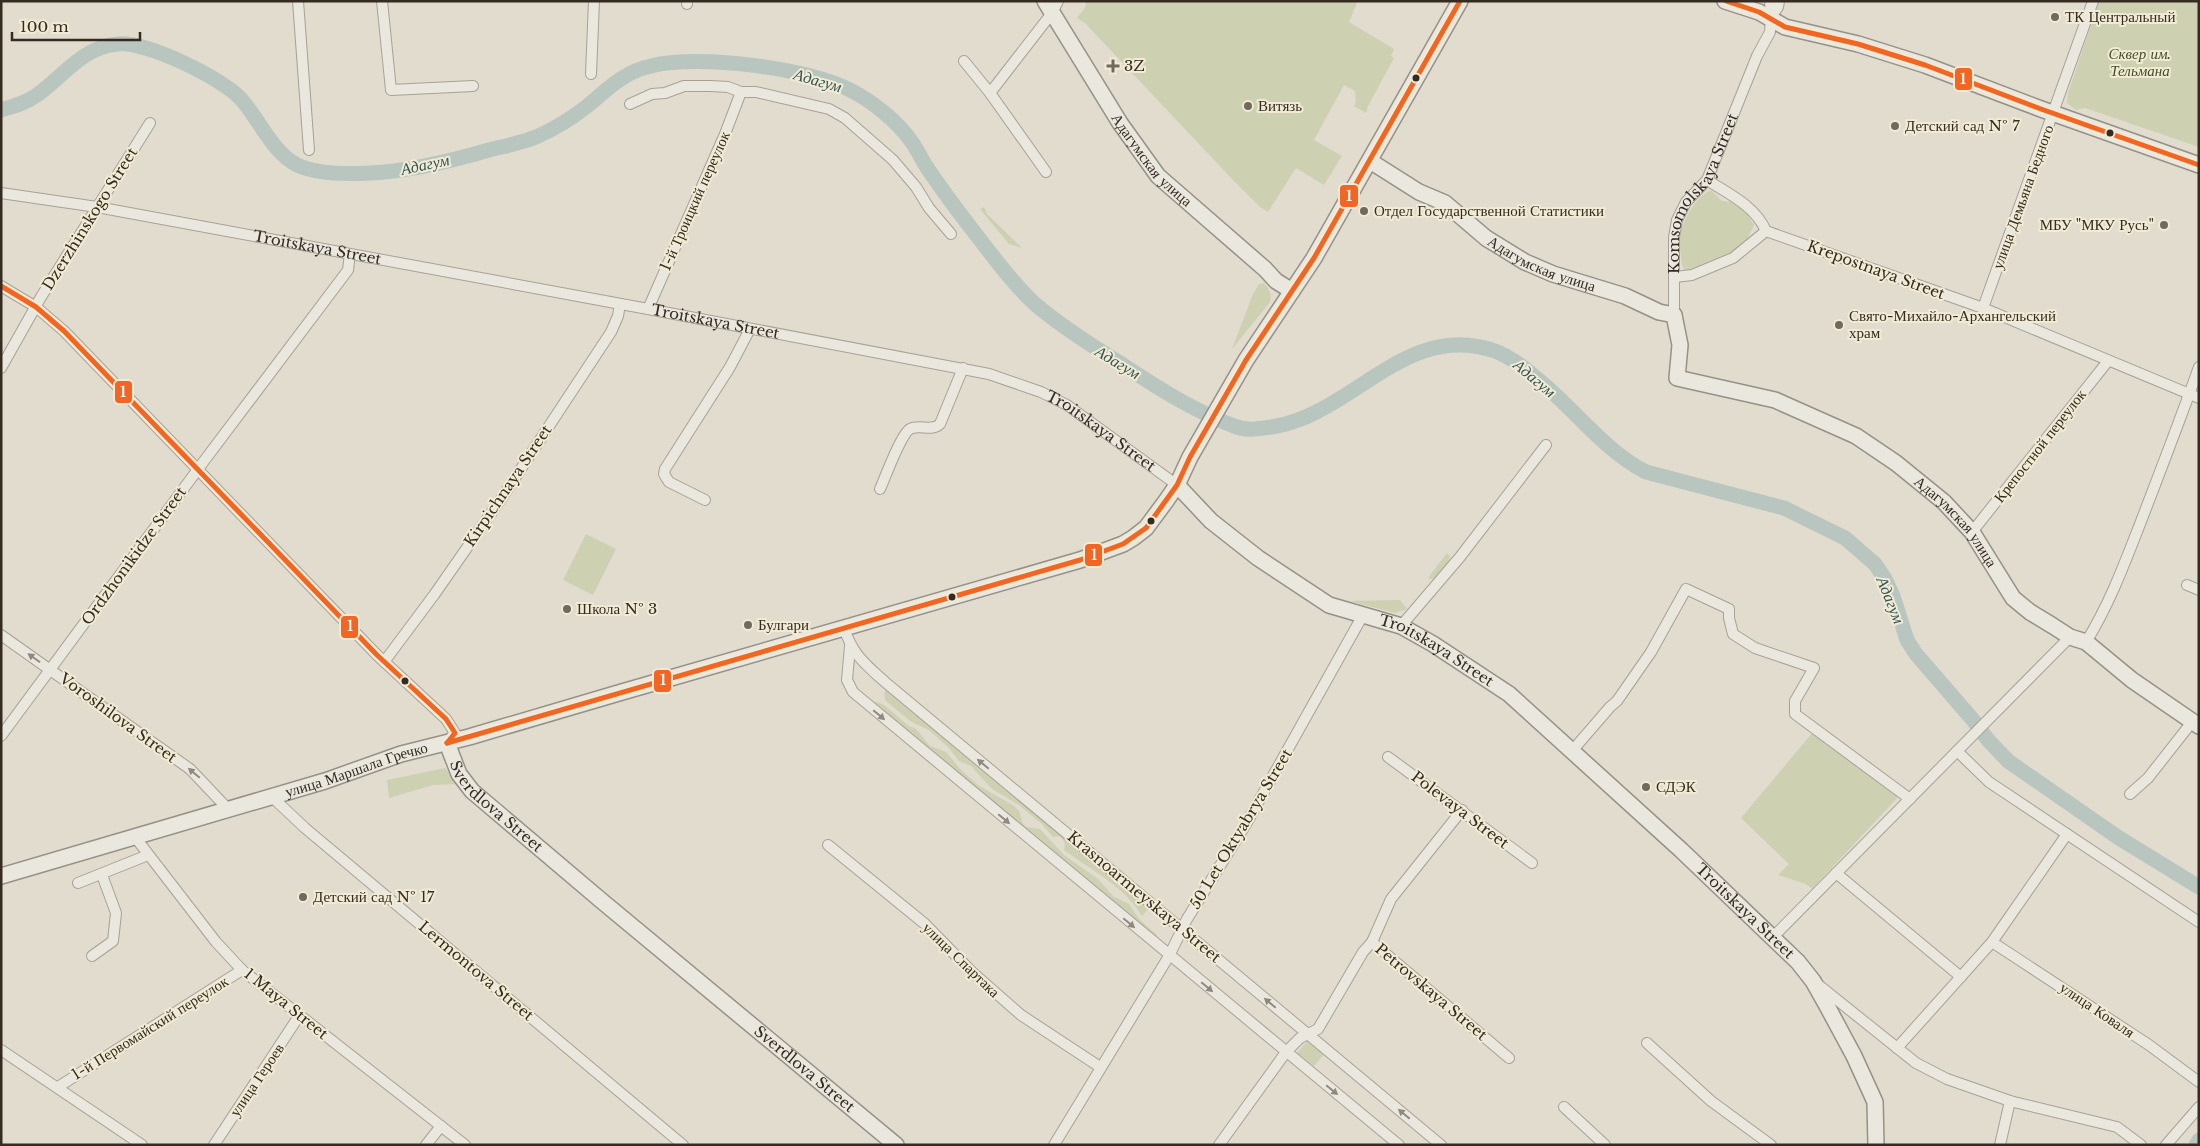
<svg xmlns="http://www.w3.org/2000/svg" width="2200" height="1146" viewBox="0 0 2200 1146" font-family="'Libre Baskerville',serif">
<style>
.green{fill:#ced0b2}
.lines{fill:none;stroke-linecap:round;stroke-linejoin:round}
.river{stroke:#b8c6bf;stroke-width:15}
.minor-casing{stroke:#a7a197;stroke-width:12}
.secondary-casing{stroke:#969187;stroke-width:18}
.minor{stroke:#eae7df;stroke-width:10}
.secondary{stroke:#eae7df;stroke-width:15}
.bus-1-casing{stroke:#f1ebd5;stroke-width:9}
.bus-1{stroke:#f26522;stroke-width:5}
.oneway{fill:#908980}
.poi-dot{fill:#71695d;stroke:#f1ebd5;stroke-width:2}
.bus-dot{fill:#352b20;stroke:#f1ebd5;stroke-width:2}
.labels{text-anchor:middle;stroke-width:4;stroke-linejoin:round;paint-order:stroke}
.poi-label{font-size:15px;fill:#352b20;stroke:#f1ebd5;text-anchor:start}
.park-label{font-size:15px;font-style:italic;fill:#434f29;stroke:#f1ebd5}
.street-label{font-size:15px;fill:#352b20;stroke:#f1ebd5}
.water-label{font-size:16px;font-style:italic;fill:#315352;stroke:#f1ebd5}
.line-badge{stroke:#f1ebd5;stroke-width:2}
.badge-label{font-size:14px;text-anchor:middle;font-weight:bold;fill:#fff}
</style>
<rect width="100%" height="100%" fill="#e1dcce"/>
<!-- green -->
<g class="green">
<path d="M 1086,1 L 1358,1 L 1349,22 L 1394,49 L 1391,56 L 1394,58 L 1368,106 L 1366,113 L 1354,106 L 1356,102 L 1355,91 L 1344,85 L 1314,140 L 1342,156 L 1324,185 L 1296,168 L 1268,212 L 1260,207 L 1232,179 L 1085,23 L 1077,18 L 1085,8 Z"/>
<path d="M 2099,1 L 2199,1 L 2199,147 L 2085,108 L 2076,110 L 2067,103 L 2068,93 Z"/>
<path d="M 1711,190 L 1722,201 L 1732,202 L 1747,214 L 1754,225 L 1745,244 L 1724,259 L 1687,274 C 1682,268 1682,264 1681,256 C 1680,249 1678,242 1680,235 C 1684,218 1695,198 1711,190 Z"/>
<path d="M 984,207 L 987,214 L 1022,248 L 1009,244 L 980,209 Z"/>
<path d="M 1264,283 C 1270,290 1272,294 1270,302 L 1232,349 L 1253,294 L 1259,284 Z"/>
<path d="M 586,534 L 616,549 L 593,595 L 563,580 Z"/>
<path d="M 1447,553 L 1450,556 C 1449,565 1439,579 1429,579 L 1428,578 Z"/>
<path d="M 1400,600 L 1407,609 L 1395,613 L 1350,601 Z"/>
<path d="M 886,688 L 1150,907 L 1142,916 C 1123,885 1092,871 1064,850 C 1066,843 1064,840 1059,836 L 1053,837 L 1042,824 L 1019,805 L 992,789 L 971,766 L 959,761 L 948,747 L 929,730 L 910,721 L 886,701 L 884,694 Z"/>
<path d="M 877,702 L 884,705 L 909,726 L 916,729 L 930,746 L 946,752 L 961,770 L 978,785 L 1014,806 L 1019,811 L 1023,824 L 1027,827 L 1040,829 L 1064,855 L 1098,879 L 1113,896 L 1129,904 L 1140,920 L 1157,935 L 1157,940 L 873,704 Z"/>
<path d="M 1813,732 L 1900,795 L 1812,889 L 1806,884 L 1778,875 L 1789,864 L 1741,818 Z"/>
<path d="M 445,768 L 458,784 L 433,785 L 389,798 L 387,780 Z"/>
<path d="M 1307,1041 L 1324,1054 L 1314,1066 L 1297,1053 Z"/>
</g>
<g class="lines">
<!-- river -->
<g class="river">
<path d="M 1,110 C 14,106 26,103 37,95 C 64,76 82,47 118,44 C 146,41 222,78 241,99 C 259,119 272,152 297,165 C 323,177 366,174 394,171 C 426,167 458,159 489,150 C 505,146 521,143 536,137 C 554,129 571,119 586,107 C 599,97 610,85 624,77 C 632,72 642,68 651,66 C 698,54 810,68 852,91 C 873,102 897,121 911,141 C 917,149 921,158 926,166 C 942,190 960,214 978,237 C 995,259 1014,285 1035,304 C 1062,327 1092,346 1123,365 C 1158,388 1194,411 1234,426 C 1246,431 1259,429 1272,427 C 1354,414 1406,320 1495,351 C 1511,357 1522,366 1535,377 C 1573,407 1603,450 1646,472 L 1784,508 L 1845,538 L 1875,564 L 1885,579 L 1893,596 L 1907,640 L 1916,654 L 1973,720 L 1988,740 L 2008,761 L 2119,838 L 2199,887"/>
<path d="M 2196,1145 L 2199,1140"/>
</g>
<defs>
<g id="minor">
<path d="M 298,1 L 309,150"/>
<path d="M 382,1 L 391,90 L 473,86"/>
<path d="M 687,4 L 687,1"/>
<path d="M 1771,17 L 1778,7 L 1779,1"/>
<path d="M 964,61 L 990,93 L 1046,172"/>
<path d="M 591,74 L 594,1"/>
<path d="M 990,93 L 1052,13 L 1058,1"/>
<path d="M 630,104 L 652,94 L 665,93 L 684,86 L 711,86 L 728,87 L 741,92 L 756,92 L 829,109 L 845,118 L 893,160 L 916,187 L 929,208 L 951,234"/>
<path d="M 1707,180 C 1729,194 1755,206 1766,231 L 1983,308 L 2199,398"/>
<path id="s1" d="M 1,193 L 97,207 L 648,309 L 989,374 L 1041,392 L 1067,405 L 1177,485"/>
<path d="M 1675,277 L 1692,275 L 1733,258 L 1766,231"/>
<path d="M 1,286 L 36,307 L 64,331 L 377,655 L 446,719 L 455,733 L 447,742"/>
<path d="M 1983,308 L 2093,1"/>
<path d="M 648,309 L 725,134 L 741,92"/>
<path id="s2" d="M 1674,315 L 1674,237 L 1677,220 L 1686,202 L 1707,180 L 1757,56 L 1770,32 L 1771,17 L 1770,1"/>
<path d="M 1,368 L 41,297 L 150,123"/>
<path d="M 880,489 C 885,478 901,434 910,429 C 920,424 932,432 940,424 L 963,368"/>
<path d="M 705,500 L 669,482 L 664,474 L 665,469 L 730,367 L 750,329"/>
<path d="M 1972,532 L 2108,361"/>
<path d="M 2187,585 L 2199,590"/>
<path d="M 1401,626 L 1460,557 L 1546,445"/>
<path d="M 844,627 C 851,653 866,665 885,682 L 1441,1145"/>
<path d="M 1,635 L 190,769 L 228,809"/>
<path d="M 2086,642 C 2109,605 2124,565 2140,524 C 2160,472 2180,420 2199,367"/>
<path d="M 850,646 L 847,680 L 853,692 L 1399,1145"/>
<path d="M 384,662 L 434,595 L 503,496 L 611,332 L 618,316 L 620,304"/>
<path d="M 1,736 L 204,461 L 348,270 L 350,254"/>
<path d="M 1572,751 L 1610,707 L 1617,701 L 1651,652 L 1686,589 L 1729,609 L 1729,618 L 1733,634 L 1755,648 L 1814,668 L 1795,701 L 1795,714 L 1910,799"/>
<path d="M 1957,751 L 1989,782 L 2199,922"/>
<path d="M 1388,757 L 1532,863"/>
<path d="M 2130,794 L 2148,778 L 2192,722"/>
<path d="M 271,796 L 305,828 L 683,1145"/>
<path d="M 135,837 L 216,942 L 242,970 L 465,1145"/>
<path d="M 828,845 L 925,924 L 972,972 L 1021,1015 L 1100,1067"/>
<path d="M 1836,873 L 1961,977"/>
<path d="M 78,883 L 148,855"/>
<path d="M 1772,938 L 2070,637"/>
<path d="M 1372,942 L 1391,899 L 1462,810"/>
<path d="M 1992,942 L 2149,1045 L 2199,1082"/>
<path d="M 92,956 L 113,941 L 116,913 L 102,875"/>
<path d="M 1816,983 L 1916,1063 L 1947,1079 L 2010,1101 L 2117,1127 L 2141,1145"/>
<path d="M 1647,1043 L 1711,1101 L 1771,1145"/>
<path d="M 1897,1048 L 1992,942 L 2067,834"/>
<path d="M 1,1050 L 142,1145"/>
<path d="M 58,1087 L 242,970"/>
<path d="M 1564,1107 L 1605,1145"/>
<path d="M 214,1145 L 299,1016"/>
<path d="M 426,1145 L 441,1126"/>
<path d="M 1054,1145 L 1169,956 L 1187,919 L 1246,824 L 1363,615"/>
<path d="M 1219,1145 L 1286,1052 L 1300,1038 L 1318,1029 L 1363,952 L 1372,942 L 1509,1058"/>
<path d="M 2000,1145 L 2010,1101"/>
<path d="M 2166,1145 L 2199,1107"/>
</g>
<g id="secondary">
<path id="s3" d="M 1045,1 L 1120,123 L 1158,176 L 1265,269 L 1276,281 L 1292,291"/>
<path d="M 1725,1 L 1759,12 L 1785,27 L 1858,44 L 1925,65 L 2041,109 L 2199,165"/>
<path id="s4" d="M 1370,161 L 1419,192 L 1445,203 L 1486,238 L 1525,262 L 1553,274 L 1625,296 L 1659,312 L 1674,315 L 1680,345 L 1677,378 L 1775,400 L 1856,436 L 1896,463 L 1944,502 L 1972,532 L 2013,598 L 2030,612 L 2053,626 L 2070,637 L 2086,642 L 2132,680 L 2199,726"/>
<path id="s5" d="M 1177,485 L 1211,521 L 1258,558 L 1329,605 L 1401,626 L 1433,644 L 1509,694 L 1681,850 L 1798,962 L 1813,981 L 1826,1004 L 1854,1056 L 1875,1102 L 1876,1145"/>
<path id="s6" d="M 447,743 L 459,774 L 472,791 L 603,902 L 896,1145"/>
<path id="s7" d="M 1,876 L 325,781 L 401,754 L 469,737 L 622,692 L 1080,560 L 1123,544 L 1133,538 L 1146,528 L 1166,501 L 1177,485 L 1190,457 L 1246,360 L 1314,258 L 1460,1"/>
</g>
</defs>
<!-- minor casing -->
<use href="#minor" class="minor-casing"/>
<!-- secondary casing -->
<use href="#secondary" class="secondary-casing"/>
<!-- minor -->
<use href="#minor" class="minor"/>
<!-- secondary -->
<use href="#secondary" class="secondary"/>
<defs>
<g id="bus-1">
<path d="M 1726,1 L 1759,12 L 1785,27 L 1858,44 L 1925,65 L 2041,109 L 2199,165"/>
<path d="M 1,286 L 36,307 L 64,331 L 377,655 L 446,719 L 455,733 L 447,743"/>
<path d="M 447,743 L 1080,560 L 1123,544 L 1146,528 L 1177,485 L 1190,457 L 1246,360 L 1314,258 L 1460,1"/>
</g>
</defs>
<!-- bus-1 casing -->
<use href="#bus-1" class="bus-1-casing"/>
<!-- bus-1 -->
<use href="#bus-1" class="bus-1"/>
</g>
<!-- one-way arrows -->
<defs><path id="oneway-solid" d="M-6-.8H1V-3.2L6.5 0L1 3.2V.8H-6Z" transform="scale(1.25)"/></defs>
<g class="oneway">
<use href="#oneway-solid" transform="translate(34 658) rotate(-145)"/>
<use href="#oneway-solid" transform="translate(879 715) rotate(40)"/>
<use href="#oneway-solid" transform="translate(983 764) rotate(-140)"/>
<use href="#oneway-solid" transform="translate(194 773) rotate(-140)"/>
<use href="#oneway-solid" transform="translate(1004 819) rotate(40)"/>
<use href="#oneway-solid" transform="translate(1129 923) rotate(40)"/>
<use href="#oneway-solid" transform="translate(1207 987) rotate(40)"/>
<use href="#oneway-solid" transform="translate(1270 1003) rotate(-140)"/>
<use href="#oneway-solid" transform="translate(1332 1090) rotate(39)"/>
<use href="#oneway-solid" transform="translate(1404 1114) rotate(-140)"/>
</g>
<!-- markers -->
<g class="poi-dot">
<circle cx="2055" cy="17" r="5"/>
<path d="M1110.5 58.5h5v5h5v5h-5v5h-5v-5h-5v-5h5z"/>
<circle cx="1248" cy="106" r="5"/>
<circle cx="1895" cy="126" r="5"/>
<circle cx="1364" cy="211" r="5"/>
<circle cx="2164" cy="225" r="5"/>
<circle cx="1839" cy="325" r="5"/>
<circle cx="567" cy="609" r="5"/>
<circle cx="748" cy="625" r="5"/>
<circle cx="1646" cy="787" r="5"/>
<circle cx="303" cy="897" r="5"/>
</g>
<g class="bus-dot">
<circle cx="1416" cy="78" r="4.5"/>
<circle cx="2110" cy="133" r="4.5"/>
<circle cx="1151" cy="521" r="4.5"/>
<circle cx="952" cy="597" r="4.5"/>
<circle cx="405" cy="681" r="4.5"/>
</g>
<g class="labels">
<!-- poi labels -->
<g class="poi-label">
<text x="2065" y="22">ТК Центральный</text>
<text x="1124" y="71">3Z</text>
<text x="1258" y="111">Витязь</text>
<text x="1905" y="131">Детский сад № 7</text>
<text x="1374" y="216">Отдел Государственной Статистики</text>
<text x="2154" y="230" text-anchor="end">МБУ "МКУ Русь"</text>
<text x="1849" y="321">Свято-Михайло-Архангельский<tspan x="1849" dy="17">храм</tspan></text>
<text x="577" y="614">Школа № 3</text>
<text x="758" y="630">Булгари</text>
<text x="1656" y="792">СДЭК</text>
<text x="313" y="902">Детский сад № 17</text>
</g>
<!-- park labels -->
<g class="park-label">
<text x="2140" y="59">Сквер им.<tspan x="2140" dy="17">Тельмана</tspan></text>
</g>
<!-- street labels -->
<g class="street-label">
<text dy="5" stroke="none"><textPath href="#s3" startOffset="192">Адагумская улица</textPath></text>
<text dy="5" stroke="none"><textPath href="#s2" startOffset="129">Komsomolskaya Street</textPath></text>
<text transform="translate(2023 197) rotate(-70)" y="5">улица Демьяна Бедного</text>
<text transform="translate(695 201) rotate(-66)" y="5">1-й Троицкий переулок</text>
<text transform="translate(90 219) rotate(-58)" y="5">Dzerzhinskogo Street</text>
<text dy="5" stroke="none"><textPath href="#s1" startOffset="321">Troitskaya Street</textPath></text>
<text dy="5" stroke="none"><textPath href="#s4" startOffset="202">Адагумская улица</textPath></text>
<text transform="translate(1876 270) rotate(20)" y="5">Krepostnaya Street</text>
<text dy="5" stroke="none"><textPath href="#s1" startOffset="726">Troitskaya Street</textPath></text>
<text dy="5" stroke="none"><textPath href="#s1" startOffset="1131">Troitskaya Street</textPath></text>
<text transform="translate(2040 446) rotate(-52)" y="5">Крепостной переулок</text>
<text transform="translate(508 486) rotate(-56)" y="5">Kirpichnaya Street</text>
<text dy="5" stroke="none"><textPath href="#s4" startOffset="730">Адагумская улица</textPath></text>
<text transform="translate(134 556) rotate(-54)" y="5">Ordzhonikidze Street</text>
<text dy="5" stroke="none"><textPath href="#s5" startOffset="312">Troitskaya Street</textPath></text>
<text transform="translate(118 718) rotate(36)" y="5">Voroshilova Street</text>
<text dy="5" stroke="none"><textPath href="#s7" startOffset="371">улица Маршала Гречко</textPath></text>
<text dy="5" stroke="none"><textPath href="#s6" startOffset="82">Sverdlova Street</textPath></text>
<text transform="translate(1460 810) rotate(37)" y="5">Polevaya Street</text>
<text transform="translate(1241 829) rotate(-59)" y="5">50 Let Oktyabrya Street</text>
<text transform="translate(1144 897) rotate(40)" y="5">Krasnoarmeyskaya Street</text>
<text dy="5" stroke="none"><textPath href="#s5" startOffset="718">Troitskaya Street</textPath></text>
<text transform="translate(961 960) rotate(44)" y="5">улица Спартака</text>
<text transform="translate(476 971) rotate(40)" y="5">Lermontova Street</text>
<text transform="translate(1431 992) rotate(40)" y="5">Petrovskaya Street</text>
<text transform="translate(286 1004) rotate(39)" y="5">1 Maya Street</text>
<text transform="translate(2097 1010) rotate(34)" y="5">улица Коваля</text>
<text transform="translate(150 1028) rotate(-32)" y="5">1-й Первомайский переулок</text>
<text dy="5" stroke="none"><textPath href="#s6" startOffset="488">Sverdlova Street</textPath></text>
<text transform="translate(257 1080) rotate(-56)" y="5">улица Героев</text>
</g>
<!-- water labels -->
<g class="water-label">
<text transform="translate(818 80) rotate(16)" y="6">Адагум</text>
<text transform="translate(425 164) rotate(-12)" y="6">Адагум</text>
<text transform="translate(1118 362) rotate(31)" y="6">Адагум</text>
<text transform="translate(1535 378) rotate(40)" y="6">Адагум</text>
<text transform="translate(1891 600) rotate(68)" y="6">Адагум</text>
</g>
</g>
<g class="line-badge">
<rect x="1954" y="67" width="19" height="24" rx="5" fill="#f26522"/>
<rect x="1339" y="184" width="20" height="24" rx="5" fill="#f26522"/>
<rect x="114" y="380" width="19" height="24" rx="5" fill="#f26522"/>
<rect x="1084" y="543" width="19" height="24" rx="5" fill="#f26522"/>
<rect x="340" y="615" width="19" height="24" rx="5" fill="#f26522"/>
<rect x="653" y="669" width="19" height="24" rx="5" fill="#f26522"/>
</g>
<g class="badge-label">
<text x="1963" y="84">1</text>
<text x="1349" y="201">1</text>
<text x="123" y="397">1</text>
<text x="1094" y="560">1</text>
<text x="350" y="631">1</text>
<text x="663" y="685">1</text>
</g>
<!-- border -->
<rect width="2200" height="1146" fill="none" stroke="#352b20" stroke-width="5"/>
<!-- scale -->
<path d="M12 32v8h128v-8" fill="none" stroke="#352b20" stroke-width="2.5"/>
<text x="20" y="32" font-size="15" fill="#352b20" stroke="#f1ebd5" stroke-width="4" paint-order="stroke">100 m</text>
</svg>
